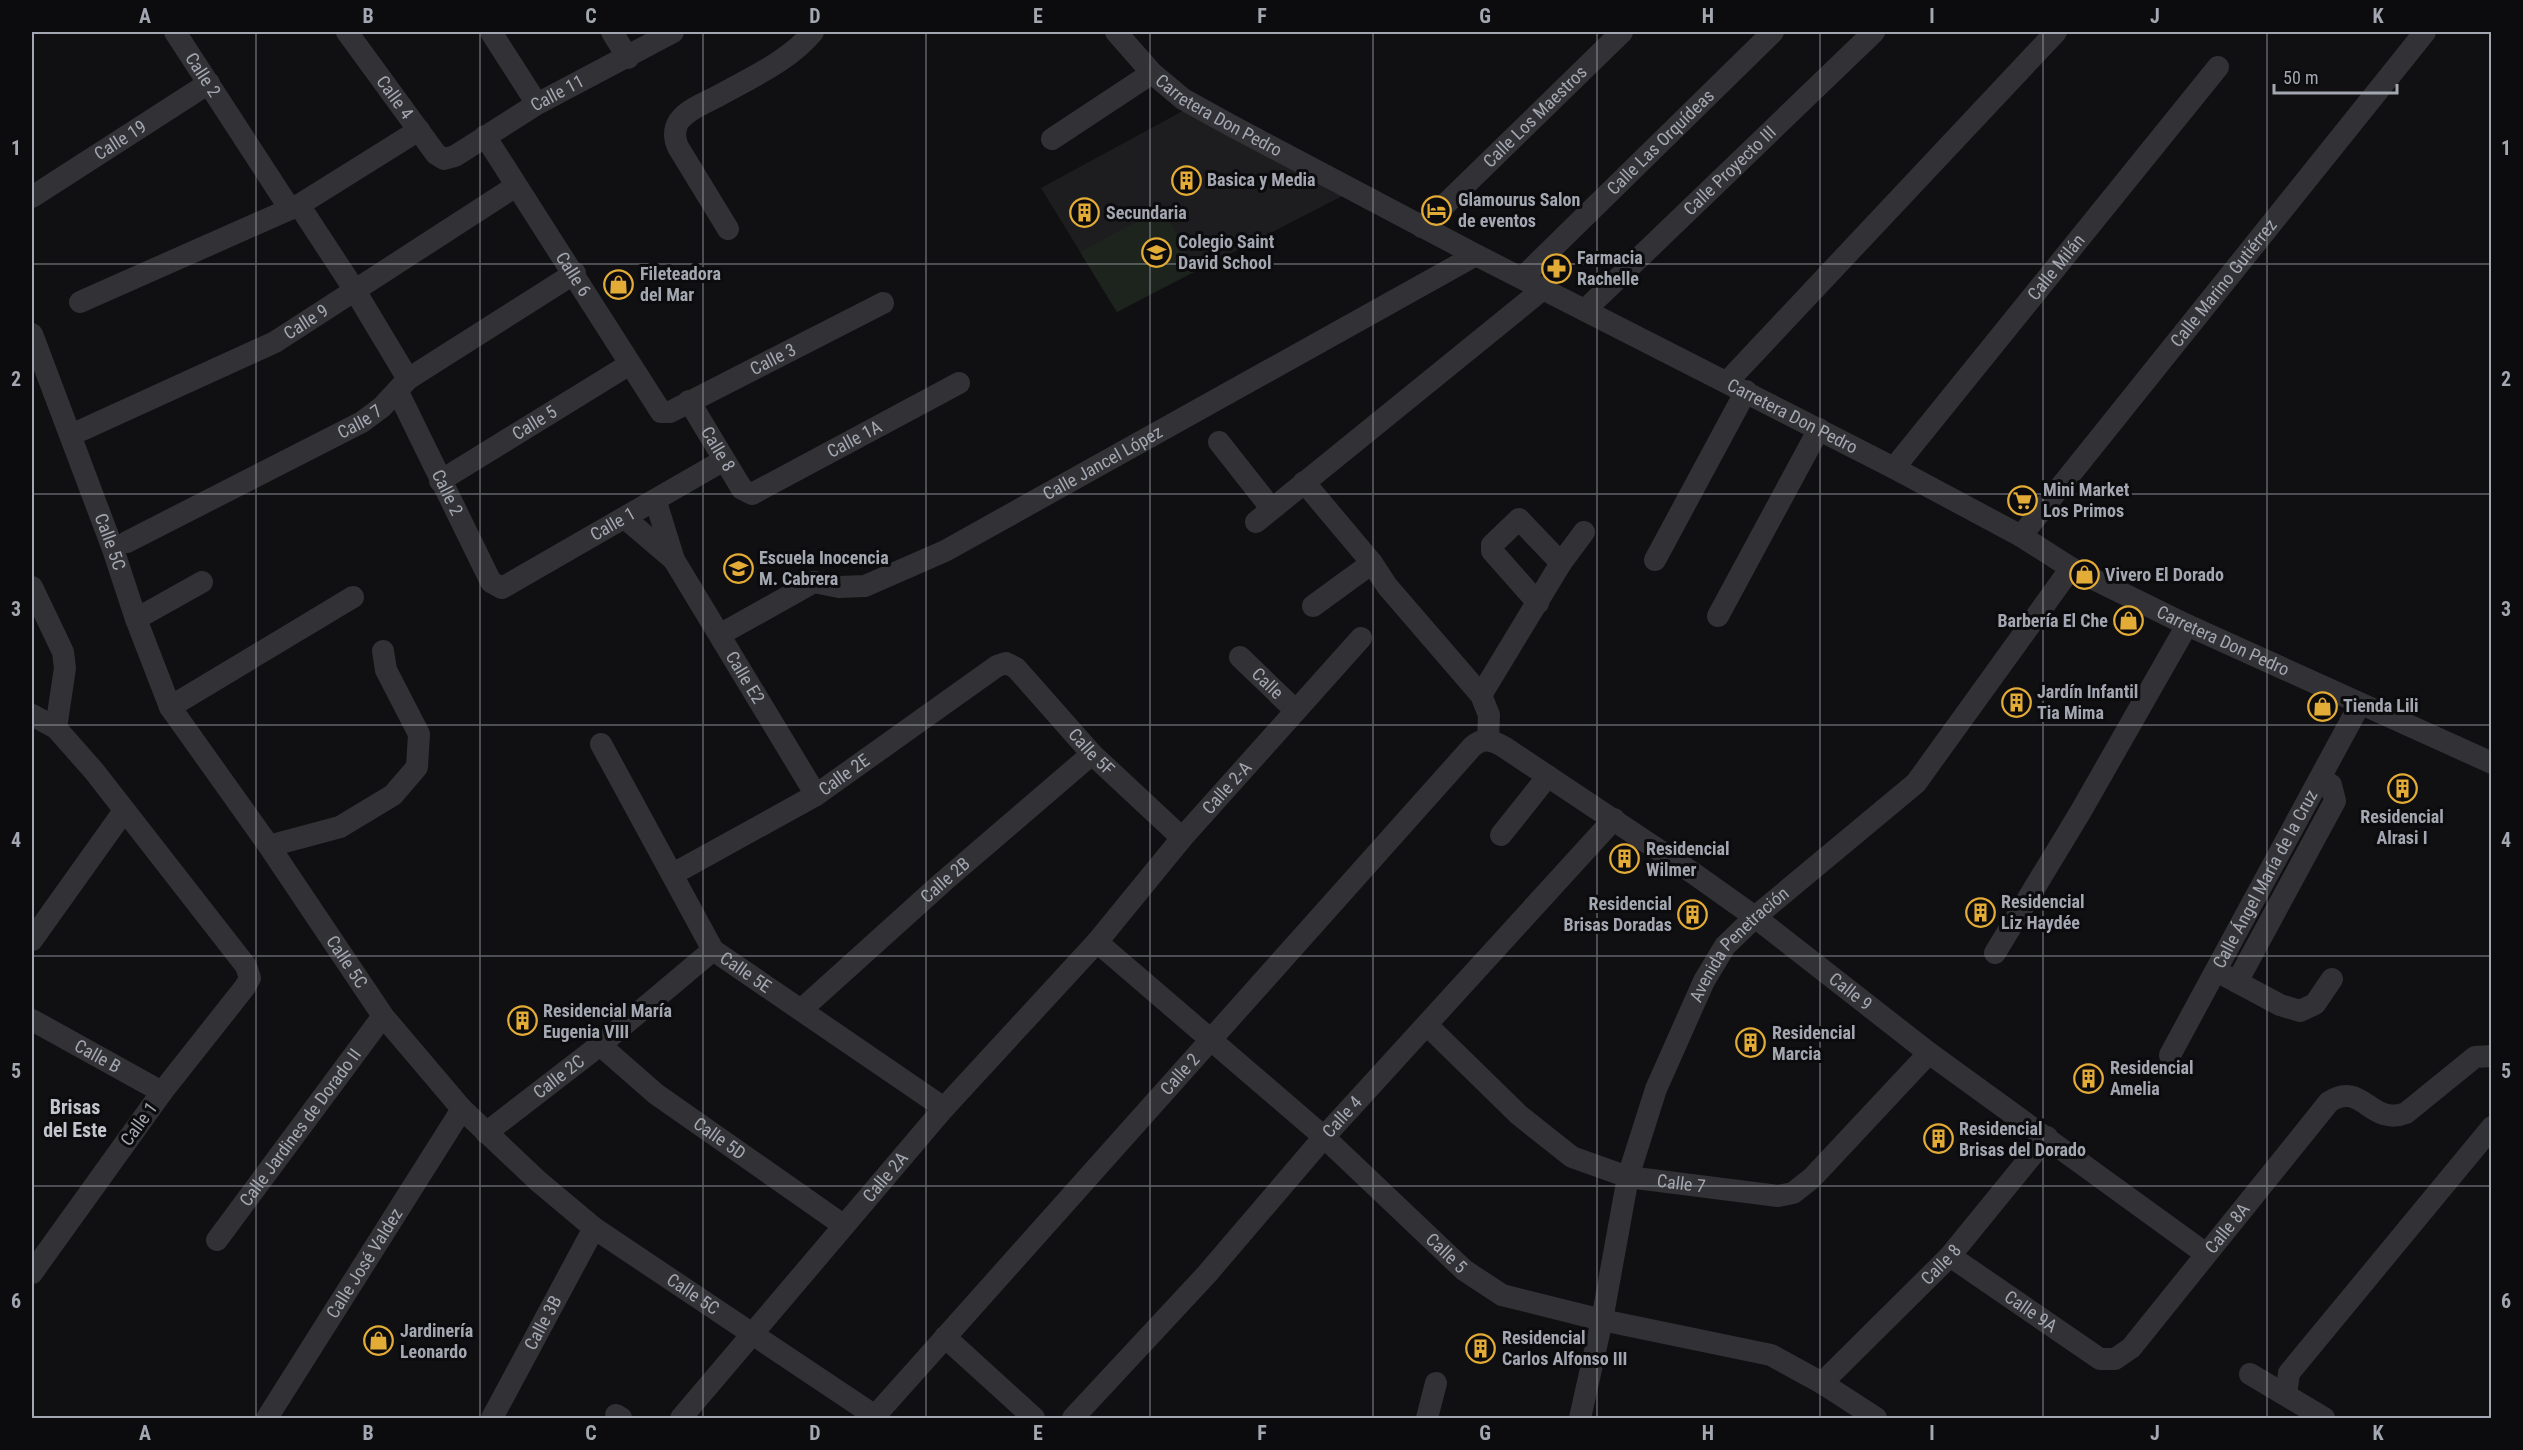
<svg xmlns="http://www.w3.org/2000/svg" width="2523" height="1450" viewBox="0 0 2523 1450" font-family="'Roboto Condensed',sans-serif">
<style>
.built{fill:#1d1d1f}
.park{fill:#1d241e}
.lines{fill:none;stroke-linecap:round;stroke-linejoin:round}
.minor{stroke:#323236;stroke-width:22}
.grid{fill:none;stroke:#a3a7b1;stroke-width:1.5;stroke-opacity:0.55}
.labels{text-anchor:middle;stroke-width:6;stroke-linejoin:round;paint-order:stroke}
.street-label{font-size:18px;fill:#a3a7b1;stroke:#0c0b0d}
.poi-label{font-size:18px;font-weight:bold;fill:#a3a7b1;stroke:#0c0b0d;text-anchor:start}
.neighbourhood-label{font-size:20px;font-weight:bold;fill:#c3c6ce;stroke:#0c0b0d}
.neatline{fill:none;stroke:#a3a7b1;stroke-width:2}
.grid-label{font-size:20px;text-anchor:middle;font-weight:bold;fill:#a3a7b1}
</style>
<rect width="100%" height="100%" fill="#101012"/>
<!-- built -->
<path class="built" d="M 1190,107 L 1350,192 L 1117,312 L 1041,188 Z"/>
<!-- park -->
<path class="park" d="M 1162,208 L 1196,270 L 1117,312 L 1080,252 Z"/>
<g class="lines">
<!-- minor -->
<g class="minor">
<path id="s1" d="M 175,32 L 290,209"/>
<path id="s2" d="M 347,32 L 436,154 L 444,159 L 455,156 L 537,104 L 673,32"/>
<path d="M 491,32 L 537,104"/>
<path d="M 612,32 L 628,58"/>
<path id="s3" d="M 1116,32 L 1152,73 L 1183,99 L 1230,125 L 1476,255 L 1894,468 L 2021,536 L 2071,568 L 2187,625 L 2492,763"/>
<path id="s4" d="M 485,136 L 661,412 L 670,412 L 883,303"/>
<path d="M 1052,139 L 1152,73"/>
<path id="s5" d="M 32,197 L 209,83"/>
<path d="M 299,205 L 354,289 L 408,379"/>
<path id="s6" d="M 1422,227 L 1622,32"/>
<path d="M 728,229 L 678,147 C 674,138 674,129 679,121 C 688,109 705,103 718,96 C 750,78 789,61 813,32"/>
<path id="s7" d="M 1522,278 L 1773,32"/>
<path d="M 80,302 L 299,205 L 419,130"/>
<path id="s8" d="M 1585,310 L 1874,32"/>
<path id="s9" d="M 32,334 L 113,549 L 136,619 L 170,707 L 269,846 L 383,1016 L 462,1109 L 538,1181 L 594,1228 L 878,1418"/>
<path d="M 1727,382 L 2056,32"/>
<path id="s10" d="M 398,392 L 491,582 L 502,588 L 724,460"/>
<path id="s11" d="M 689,401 L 742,489 L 752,494 L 959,383"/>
<path id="s12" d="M 82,430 L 275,342 L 516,186"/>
<path d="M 1219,442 L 1271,508"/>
<path id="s13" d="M 1894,468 L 2218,67"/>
<path id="s14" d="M 440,481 L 630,364"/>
<path d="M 1304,482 L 1372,563 L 1387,586 L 1481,695 L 1489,715 L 1488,740"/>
<path id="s15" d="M 656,502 L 674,560 L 816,795"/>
<path d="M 626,519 L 674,560"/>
<path d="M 1256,522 L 1543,289"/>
<path id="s16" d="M 2021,536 L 2425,32"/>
<path id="s17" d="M 127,542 L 362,422 L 382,407 L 408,379 L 575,273"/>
<path d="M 1655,560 L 1746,391"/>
<path d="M 32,587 L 63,652 L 65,668 L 56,728"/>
<path d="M 1538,603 L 1492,551 L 1492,545 L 1519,519 L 1561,563"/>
<path d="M 1313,606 L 1372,563"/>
<path d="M 1718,616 L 1819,429"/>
<path d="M 136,619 L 202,582"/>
<path id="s18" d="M 721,634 L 814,582 L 839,587 L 865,586 L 945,551 L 1476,255"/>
<path id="s19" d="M 1240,657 L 1295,710"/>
<path d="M 1481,695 L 1561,563 L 1584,532"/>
<path d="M 170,707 L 353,597"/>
<path d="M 32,715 L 56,728 L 94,771 L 246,966 L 250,978 L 245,987 L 162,1092 L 32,1273"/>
<path id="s20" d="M 601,744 L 713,950 L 944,1108"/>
<path d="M 1501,835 L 1548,776"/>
<path d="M 269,846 L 340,827 L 393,795 L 417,767 L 419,734 L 386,670 L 383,651"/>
<path id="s21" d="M 673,874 L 816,795 L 997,666 L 1006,663 L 1016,668 L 1092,754 L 1182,838"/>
<path d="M 32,940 L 124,811"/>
<path id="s22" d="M 1097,942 L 1324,1137 L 1464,1270 L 1502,1295 L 1602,1320 L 1771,1355 L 1822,1383 L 1876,1418"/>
<path d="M 1995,953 L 2081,811 L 2187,625"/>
<path d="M 2224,975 L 2280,1005 L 2300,1011 L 2315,1004 L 2332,979"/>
<path d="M 2237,982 L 2335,801 L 2331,785 L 2321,779"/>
<path id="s23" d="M 801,1010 L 944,881 L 1092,754"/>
<path id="s24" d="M 32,1020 L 162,1092"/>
<path id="s25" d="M 1428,1026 L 1519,1115 L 1572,1157 L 1628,1177 L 1778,1196 L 1793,1193 L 1812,1178 L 1929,1053"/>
<path id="s26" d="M 600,1045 L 656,1094 L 843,1225"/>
<path id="s27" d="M 2170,1055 L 2360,704"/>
<path id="s28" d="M 486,1133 L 600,1045 L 713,950"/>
<path id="s29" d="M 217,1240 L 383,1016"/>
<path id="s30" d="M 1950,1256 L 2100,1359 L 2115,1359 L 2131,1348 L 2329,1102 C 2363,1080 2370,1127 2406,1113 L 2475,1057 L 2492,1056"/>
<path d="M 945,1337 L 1034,1418"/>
<path d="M 2250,1374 L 2324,1418"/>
<path id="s31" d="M 1822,1383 L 1950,1256 L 2047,1137"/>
<path d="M 2286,1394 L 2289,1373 L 2492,1127"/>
<path d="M 616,1415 L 621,1418"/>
<path id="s32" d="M 875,1416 L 1472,747 C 1483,737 1492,740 1504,747 L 1693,873 L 1755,917 L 1929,1053 L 2206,1254"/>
<path id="s33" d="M 267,1418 L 462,1109"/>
<path id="s34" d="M 492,1418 L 594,1228"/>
<path id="s35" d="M 681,1418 L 944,1108 L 1097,942 L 1182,838 L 1361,638"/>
<path id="s36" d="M 1073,1418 L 1207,1274 L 1324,1137 L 1614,819"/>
<path d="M 1427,1418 L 1436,1383"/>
<path id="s37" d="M 1580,1418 L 1602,1320 L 1628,1177 L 1656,1089 L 1704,981 L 1725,946 L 1755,917 L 1916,783 L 2071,568"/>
</g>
</g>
<!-- grid -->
<path class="grid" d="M 256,32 L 256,1418M 480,32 L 480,1418M 703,32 L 703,1418M 926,32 L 926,1418M 1150,32 L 1150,1418M 1373,32 L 1373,1418M 1597,32 L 1597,1418M 1820,32 L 1820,1418M 2043,32 L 2043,1418M 2267,32 L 2267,1418M 32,264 L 2492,264M 32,494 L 2492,494M 32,725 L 2492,725M 32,956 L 2492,956M 32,1186 L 2492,1186"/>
<!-- icons -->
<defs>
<symbol id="building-ring" viewBox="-11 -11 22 22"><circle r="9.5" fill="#0c0b0d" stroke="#e3ac37" stroke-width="1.5"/><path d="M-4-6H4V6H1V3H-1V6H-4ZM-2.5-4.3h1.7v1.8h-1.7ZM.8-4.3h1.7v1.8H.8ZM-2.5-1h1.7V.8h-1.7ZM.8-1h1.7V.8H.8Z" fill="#e3ac37"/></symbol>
<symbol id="hotel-ring" viewBox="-11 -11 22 22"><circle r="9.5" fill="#0c0b0d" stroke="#e3ac37" stroke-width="1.5"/><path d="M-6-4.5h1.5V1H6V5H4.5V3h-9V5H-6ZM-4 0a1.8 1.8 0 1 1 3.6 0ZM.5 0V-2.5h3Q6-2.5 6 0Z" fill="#e3ac37"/></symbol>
<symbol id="school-ring" viewBox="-11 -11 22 22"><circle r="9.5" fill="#0c0b0d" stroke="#e3ac37" stroke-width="1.5"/><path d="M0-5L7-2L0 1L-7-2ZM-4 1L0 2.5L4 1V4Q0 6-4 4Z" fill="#e3ac37"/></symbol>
<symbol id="pharmacy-ring" viewBox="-11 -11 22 22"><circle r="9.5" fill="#0c0b0d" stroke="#e3ac37" stroke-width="1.5"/><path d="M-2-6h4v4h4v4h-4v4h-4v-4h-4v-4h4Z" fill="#e3ac37"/></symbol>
<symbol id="shop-ring" viewBox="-11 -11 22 22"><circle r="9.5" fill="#0c0b0d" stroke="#e3ac37" stroke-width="1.5"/><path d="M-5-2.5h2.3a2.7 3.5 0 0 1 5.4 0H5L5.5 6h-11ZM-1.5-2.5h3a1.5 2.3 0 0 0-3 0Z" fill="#e3ac37"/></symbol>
<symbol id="supermarket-ring" viewBox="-11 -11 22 22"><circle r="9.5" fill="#0c0b0d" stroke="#e3ac37" stroke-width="1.5"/><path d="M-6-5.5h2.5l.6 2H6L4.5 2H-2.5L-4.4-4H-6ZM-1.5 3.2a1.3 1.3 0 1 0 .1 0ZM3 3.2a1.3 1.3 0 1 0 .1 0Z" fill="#e3ac37"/></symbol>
</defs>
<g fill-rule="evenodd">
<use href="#building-ring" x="1170" y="164" width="33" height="33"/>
<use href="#hotel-ring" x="1420" y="194" width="33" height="33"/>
<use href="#building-ring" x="1068" y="196" width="33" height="33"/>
<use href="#school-ring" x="1140" y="236" width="33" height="33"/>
<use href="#pharmacy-ring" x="1540" y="252" width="33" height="33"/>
<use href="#shop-ring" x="602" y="268" width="33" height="33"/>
<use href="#supermarket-ring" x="2006" y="484" width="33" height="33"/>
<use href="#school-ring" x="722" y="552" width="33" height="33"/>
<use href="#shop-ring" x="2068" y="558" width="33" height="33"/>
<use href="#shop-ring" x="2112" y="604" width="33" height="33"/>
<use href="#building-ring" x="2000" y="686" width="33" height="33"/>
<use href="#shop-ring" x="2306" y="690" width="33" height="33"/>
<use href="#building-ring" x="2386" y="772" width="33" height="33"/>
<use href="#building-ring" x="1608" y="842" width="33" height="33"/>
<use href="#building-ring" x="1964" y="896" width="33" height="33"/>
<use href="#building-ring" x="1676" y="898" width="33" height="33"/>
<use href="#building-ring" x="506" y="1004" width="33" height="33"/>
<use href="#building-ring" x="1734" y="1026" width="33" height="33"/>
<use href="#building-ring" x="2072" y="1062" width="33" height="33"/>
<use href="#building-ring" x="1922" y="1122" width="33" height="33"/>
<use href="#shop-ring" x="362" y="1324" width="33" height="33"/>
<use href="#building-ring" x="1464" y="1332" width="33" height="33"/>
</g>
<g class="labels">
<!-- street labels -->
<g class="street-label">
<text dy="6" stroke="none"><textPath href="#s1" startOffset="51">Calle 2</textPath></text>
<text dy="6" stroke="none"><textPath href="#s2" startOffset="292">Calle 11</textPath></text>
<text dy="6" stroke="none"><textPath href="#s2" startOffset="81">Calle 4</textPath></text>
<text dy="6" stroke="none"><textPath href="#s3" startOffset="134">Carretera Don Pedro</textPath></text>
<text dy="6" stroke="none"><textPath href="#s6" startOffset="158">Calle Los Maestros</textPath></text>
<text dy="6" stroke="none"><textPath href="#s5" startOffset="105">Calle 19</textPath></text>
<text dy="6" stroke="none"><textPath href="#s7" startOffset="194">Calle Las Orquídeas</textPath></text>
<text dy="6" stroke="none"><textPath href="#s8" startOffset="201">Calle Proyecto III</textPath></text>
<text dy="6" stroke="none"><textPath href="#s13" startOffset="258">Calle Milán</textPath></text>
<text dy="6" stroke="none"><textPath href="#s4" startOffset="164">Calle 6</textPath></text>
<text dy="6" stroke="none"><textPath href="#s16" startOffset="324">Calle Marino Gutiérrez</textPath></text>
<text dy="6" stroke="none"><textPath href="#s12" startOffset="249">Calle 9</textPath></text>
<text dy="6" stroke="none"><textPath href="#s4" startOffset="452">Calle 3</textPath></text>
<text dy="6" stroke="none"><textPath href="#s3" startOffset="782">Carretera Don Pedro</textPath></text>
<text dy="6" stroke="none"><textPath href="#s17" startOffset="262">Calle 7</textPath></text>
<text dy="6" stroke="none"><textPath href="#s14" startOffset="111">Calle 5</textPath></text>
<text dy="6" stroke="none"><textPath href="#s11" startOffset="230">Calle 1A</textPath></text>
<text dy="6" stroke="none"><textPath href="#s11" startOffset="56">Calle 8</textPath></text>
<text dy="6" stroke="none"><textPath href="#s18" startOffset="426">Calle Jancel López</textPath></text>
<text dy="6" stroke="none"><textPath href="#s10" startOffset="112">Calle 2</textPath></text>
<text dy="6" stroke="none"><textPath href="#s10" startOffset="352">Calle 1</textPath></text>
<text dy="6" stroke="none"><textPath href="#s9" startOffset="222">Calle 5C</textPath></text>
<text dy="6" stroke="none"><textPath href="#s3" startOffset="1268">Carretera Don Pedro</textPath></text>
<text dy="6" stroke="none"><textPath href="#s15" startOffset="198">Calle E2</textPath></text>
<text dy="6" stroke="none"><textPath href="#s19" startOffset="38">Calle</textPath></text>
<text dy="6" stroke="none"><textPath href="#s21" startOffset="519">Calle 5F</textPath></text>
<text dy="6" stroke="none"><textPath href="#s21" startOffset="198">Calle 2E</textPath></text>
<text dy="6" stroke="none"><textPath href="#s35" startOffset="834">Calle 2-A</textPath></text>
<text dy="6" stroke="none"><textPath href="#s27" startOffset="200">Calle Ángel María de la Cruz</textPath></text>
<text dy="6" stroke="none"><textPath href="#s23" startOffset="194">Calle 2B</textPath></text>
<text dy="6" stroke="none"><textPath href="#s37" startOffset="507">Avenida Penetración</textPath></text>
<text dy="6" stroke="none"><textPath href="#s9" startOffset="708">Calle 5C</textPath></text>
<text dy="6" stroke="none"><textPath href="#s20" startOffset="274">Calle 5E</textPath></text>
<text dy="6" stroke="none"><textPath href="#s32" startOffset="1356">Calle 9</textPath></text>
<text dy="6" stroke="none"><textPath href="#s24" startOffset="75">Calle B</textPath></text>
<text dy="6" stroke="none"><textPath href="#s32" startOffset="458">Calle 2</textPath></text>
<text dy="6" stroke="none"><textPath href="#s28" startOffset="92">Calle 2C</textPath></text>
<text dy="6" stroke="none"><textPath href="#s36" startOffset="404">Calle 4</textPath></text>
<text transform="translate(139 1124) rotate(-54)" y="6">Calle 1</text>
<text dy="6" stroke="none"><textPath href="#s29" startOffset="140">Calle Jardines de Dorado II</textPath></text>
<text dy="6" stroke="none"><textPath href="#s26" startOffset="152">Calle 5D</textPath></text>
<text dy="6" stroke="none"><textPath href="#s35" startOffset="316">Calle 2A</textPath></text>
<text dy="6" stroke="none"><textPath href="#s25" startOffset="308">Calle 7</textPath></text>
<text dy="6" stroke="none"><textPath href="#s30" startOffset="370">Calle 8A</textPath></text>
<text dy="6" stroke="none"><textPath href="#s22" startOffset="468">Calle 5</textPath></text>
<text dy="6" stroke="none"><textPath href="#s33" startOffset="183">Calle José Valdez</textPath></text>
<text dy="6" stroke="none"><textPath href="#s31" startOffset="168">Calle 8</textPath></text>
<text dy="6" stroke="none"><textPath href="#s9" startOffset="1192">Calle 5C</textPath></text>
<text dy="6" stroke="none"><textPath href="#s30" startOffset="98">Calle 9A</textPath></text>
<text dy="6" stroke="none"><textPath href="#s34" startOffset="108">Calle 3B</textPath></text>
</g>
<!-- poi labels -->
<g class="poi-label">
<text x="1207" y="186">Basica y Media</text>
<text x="1458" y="206">Glamourus Salon<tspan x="1458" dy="21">de eventos</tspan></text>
<text x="1106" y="219">Secundaria</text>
<text x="1178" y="248">Colegio Saint<tspan x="1178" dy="21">David School</tspan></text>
<text x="1577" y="264">Farmacia<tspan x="1577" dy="21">Rachelle</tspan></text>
<text x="640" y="280">Fileteadora<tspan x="640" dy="21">del Mar</tspan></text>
<text x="2043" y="496">Mini Market<tspan x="2043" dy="21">Los Primos</tspan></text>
<text x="759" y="564">Escuela Inocencia<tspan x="759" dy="21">M. Cabrera</tspan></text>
<text x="2105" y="581">Vivero El Dorado</text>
<text x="2108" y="627" text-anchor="end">Barbería El Che</text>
<text x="2037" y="698">Jardín Infantil<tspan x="2037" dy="21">Tia Mima</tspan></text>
<text x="2343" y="712">Tienda Lili</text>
<text x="2402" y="823" text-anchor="middle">Residencial<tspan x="2402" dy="21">Alrasi I</tspan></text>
<text x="1646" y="855">Residencial<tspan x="1646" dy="21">Wilmer</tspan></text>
<text x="2001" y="908">Residencial<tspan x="2001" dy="21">Liz Haydée</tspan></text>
<text x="1672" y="910" text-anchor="end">Residencial<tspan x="1672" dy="21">Brisas Doradas</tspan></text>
<text x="543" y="1017">Residencial María<tspan x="543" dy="21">Eugenia VIII</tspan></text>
<text x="1772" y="1039">Residencial<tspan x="1772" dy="21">Marcia</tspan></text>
<text x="2110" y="1074">Residencial<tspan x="2110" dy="21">Amelia</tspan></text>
<text x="1959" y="1135">Residencial<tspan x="1959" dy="21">Brisas del Dorado</tspan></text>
<text x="400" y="1337">Jardinería<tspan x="400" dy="21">Leonardo</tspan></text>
<text x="1502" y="1344">Residencial<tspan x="1502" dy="21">Carlos Alfonso III</tspan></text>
</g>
<!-- neighbourhood labels -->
<g class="neighbourhood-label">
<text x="75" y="1114">Brisas<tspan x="75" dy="23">del Este</tspan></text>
</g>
</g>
<!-- border -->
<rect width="2523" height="1450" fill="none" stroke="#0c0b0d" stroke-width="66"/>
<!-- scale -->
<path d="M2274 84v9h123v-9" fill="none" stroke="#a3a7b1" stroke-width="3"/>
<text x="2283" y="84" font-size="18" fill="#a3a7b1" stroke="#0c0b0d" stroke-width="4.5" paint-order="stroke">50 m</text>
<rect x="33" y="33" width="2457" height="1384" class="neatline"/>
<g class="grid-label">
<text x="145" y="23">A</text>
<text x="368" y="23">B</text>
<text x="591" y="23">C</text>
<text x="815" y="23">D</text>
<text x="1038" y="23">E</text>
<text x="1262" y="23">F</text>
<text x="1485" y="23">G</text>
<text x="1708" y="23">H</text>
<text x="1932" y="23">I</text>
<text x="2155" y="23">J</text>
<text x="2378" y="23">K</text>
<text x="16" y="155">1</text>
<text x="2506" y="155">1</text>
<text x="16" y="386">2</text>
<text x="2506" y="386">2</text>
<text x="16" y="616">3</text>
<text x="2506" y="616">3</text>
<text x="16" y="847">4</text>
<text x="2506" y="847">4</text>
<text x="16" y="1078">5</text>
<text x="2506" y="1078">5</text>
<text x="16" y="1308">6</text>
<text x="2506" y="1308">6</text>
<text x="145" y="1440">A</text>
<text x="368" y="1440">B</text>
<text x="591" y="1440">C</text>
<text x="815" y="1440">D</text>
<text x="1038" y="1440">E</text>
<text x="1262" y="1440">F</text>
<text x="1485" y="1440">G</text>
<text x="1708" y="1440">H</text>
<text x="1932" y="1440">I</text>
<text x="2155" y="1440">J</text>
<text x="2378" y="1440">K</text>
</g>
</svg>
